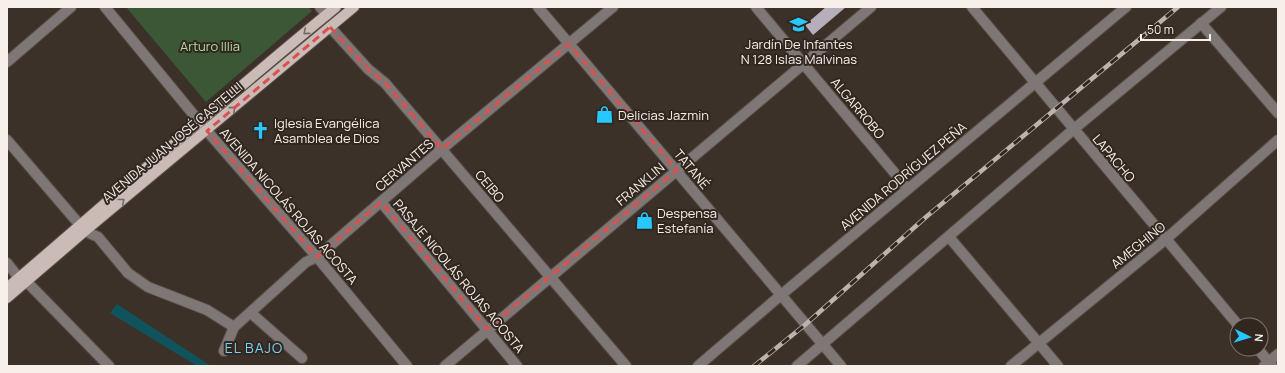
<svg xmlns="http://www.w3.org/2000/svg" width="1285" height="373" viewBox="0 0 1285 373" font-family="Manrope,sans-serif">
<style>
.green{fill:#3c5735}
.water{fill:#11535c}
.building{fill:#b6aebb}
.lines{fill:none;stroke-linecap:round;stroke-linejoin:round}
.minor-casing{stroke:#5a4f48;stroke-width:12}
.major-casing{stroke:#5a4f48;stroke-width:12}
.minor{stroke:#7f7775;stroke-width:10}
.major{stroke:#cabbb7;stroke-width:10}
.rail-casing{stroke:#bbb3ad;stroke-width:4.5}
.rail{stroke:#31271f;stroke-width:3;stroke-dasharray:9;stroke-linecap:butt}
.oneway{stroke:#766a63}
.marked{fill:none;stroke:#dc504f;stroke-width:3;stroke-dasharray:8 5;stroke-linejoin:round}
.labels{text-anchor:middle;stroke-width:4;stroke-linejoin:round;paint-order:stroke}
.poi-label{font-size:13px;fill:#f6efea;stroke:#31271f;text-anchor:start}
.park-label{font-size:13px;fill:#afdda2;stroke:#31271f}
.street-label{font-size:13px;fill:#f6efea;stroke:#31271f}
.neighbourhood-label{font-size:14px;letter-spacing:1px;fill:#77d0f5;stroke:#31271f}
</style>
<rect width="100%" height="100%" fill="#3c3129"/>
<!-- green -->
<path class="green" d="M 126,7 L 308,7 L 312,11 L 206,102 Z"/>
<!-- water -->
<path class="water" d="M 117,304 L 211,366 L 197,366 L 110,313 Z"/>
<!-- building -->
<path class="building" d="M 826,7 L 846,7 L 813,35 L 805,25 Z"/>
<g class="lines">
<defs>
<g id="minor">
<path d="M 105,7 L 207,131 L 317,257 L 407,366"/>
<path d="M 320,7 L 327,15"/>
<path d="M 538,7 L 841,366"/>
<path d="M 756,7 L 908,189"/>
<path d="M 972,7 L 1238,325"/>
<path d="M 1201,23 L 1278,113"/>
<path d="M 330,27 L 368,69 L 385,83 L 626,366"/>
<path d="M 7,62 L 71,7"/>
<path d="M 7,140 L 85,231 L 98,237 L 128,273 L 148,287 L 207,310 L 234,327"/>
<path d="M 381,202 L 517,366"/>
<path d="M 949,237 L 1058,366"/>
<path d="M 7,263 L 19,278"/>
<path d="M 27,282 L 109,366"/>
<path d="M 251,313 L 302,358"/>
<path d="M 1258,349 L 1272,366"/>
<path d="M 224,351 L 234,327 L 306,262 L 317,257 L 442,149 L 613,7"/>
<path d="M 445,366 L 871,7"/>
<path d="M 698,366 L 781,295 L 1126,7"/>
<path d="M 797,366 L 1074,129 L 1221,7"/>
<path d="M 1011,366 L 1166,239 L 1278,140"/>
<path d="M 1264,366 L 1278,354"/>
</g>
<g id="major">
<path d="M 7,288 C 117,194 224,98 336,7"/>
<path d="M 7,298 L 85,231 L 354,7"/>
</g>
</defs>
<!-- minor casing -->
<use href="#minor" class="minor-casing"/>
<!-- major casing -->
<use href="#major" class="major-casing"/>
<!-- minor -->
<use href="#minor" class="minor"/>
<!-- major -->
<use href="#major" class="major"/>
<defs>
<path id="rail" d="M 754,366 L 806,324 L 926,217 L 1178,7"/>
</defs>
<!-- rail casing -->
<use href="#rail" class="rail-casing"/>
<!-- rail -->
<use href="#rail" class="rail"/>
</g>
<!-- one-way arrows -->
<defs><path id="oneway-chevron" d="M-2-3.5L2.5 0L-2 3.5" fill="none" stroke-width="1.6" stroke-linecap="round" stroke-linejoin="round"/></defs>
<g class="oneway">
<use href="#oneway-chevron" transform="translate(306 32) rotate(140)"/>
<use href="#oneway-chevron" transform="translate(233 109) rotate(-40)"/>
<use href="#oneway-chevron" transform="translate(122 201) rotate(-39)"/>
</g>
<!-- marked area -->
<path class="marked" d="M 330,27 L 368,69 L 385,83 L 442,149 L 569,44 L 677,170 L 487,329 L 381,202 L 317,257 L 207,131 Z"/>
<!-- icons -->
<defs>
<symbol id="school-bare" viewBox="-9 -9 18 18"><path d="M0-5L7-2L0 1L-7-2ZM-4 1L0 2.5L4 1V4Q0 6-4 4Z" fill="#27c8ff" stroke="#31271f" stroke-width="2.5" paint-order="stroke"/></symbol>
<symbol id="shop-bare" viewBox="-9 -9 18 18"><path d="M-5-2.5h2.3a2.7 3.5 0 0 1 5.4 0H5L5.5 6h-11ZM-1.5-2.5h3a1.5 2.3 0 0 0-3 0Z" fill="#27c8ff" stroke="#31271f" stroke-width="2.5" paint-order="stroke"/></symbol>
<symbol id="church-bare" viewBox="-9 -9 18 18"><path d="M-1.2-6h2.4v3.5h3.3v2.4h-3.3V6h-2.4V-.1h-3.3v-2.4h3.3Z" fill="#27c8ff" stroke="#31271f" stroke-width="2.5" paint-order="stroke"/></symbol>
</defs>
<g fill-rule="evenodd">
<use href="#school-bare" x="786" y="12" width="25" height="25"/>
<use href="#shop-bare" x="592" y="102" width="25" height="25"/>
<use href="#church-bare" x="248" y="118" width="25" height="25"/>
<use href="#shop-bare" x="632" y="208" width="25" height="25"/>
</g>
<g class="labels">
<!-- poi labels -->
<g class="poi-label">
<text x="799" y="49" text-anchor="middle">Jardín De Infantes<tspan x="799" dy="15">N 128 Islas Malvinas</tspan></text>
<text x="618" y="120">Delicias Jazmin</text>
<text x="274" y="128">Iglesia Evangélica<tspan x="274" dy="15">Asamblea de Dios</tspan></text>
<text x="657" y="218">Despensa<tspan x="657" dy="15">Estefanía</tspan></text>
</g>
<!-- park labels -->
<g class="park-label">
<text x="210" y="51">Arturo Illia</text>
</g>
<!-- street labels -->
<g class="street-label">
<text transform="translate(858 108) rotate(50)" y="5">ALGARROBO</text>
<text transform="translate(172 142) rotate(-40)" y="5">AVENIDA JUAN JOSÉ CASTELLI</text>
<text transform="translate(1114 158) rotate(50)" y="5">LAPACHO</text>
<text transform="translate(404 165) rotate(-41)" y="5">CERVANTES</text>
<text transform="translate(692 169) rotate(50)" y="5">TATANÉ</text>
<text transform="translate(903 176) rotate(-40)" y="5">AVENIDA RODRÍGUEZ PEÑA</text>
<text transform="translate(640 184) rotate(-40)" y="5">FRANKLIN</text>
<text transform="translate(490 186) rotate(50)" y="5">CEIBO</text>
<text transform="translate(289 206) rotate(49)" y="5">AVENIDA NICOLÁS ROJAS ACOSTA</text>
<text transform="translate(1138 245) rotate(-39)" y="5">AMEGHINO</text>
<text transform="translate(459 276) rotate(50)" y="5">PASAJE NICOLÁS ROJAS ACOSTA</text>
</g>
<!-- neighbourhood labels -->
<g class="neighbourhood-label">
<text x="254" y="353">EL BAJO</text>
</g>
</g>
<!-- border -->
<rect width="1285" height="373" fill="none" stroke="#f6efea" stroke-width="16"/>
<!-- north arrow -->
<g transform="translate(1249 337) rotate(95)"><circle r="19" fill="#31271f" stroke="#807770"/>
<path d="M0-3L7 15L0 10L-7 15Z" fill="#27c8ff"/>
<text y="-6" font-size="11" font-weight="bold" text-anchor="middle" fill="#f6efea">N</text>
</g>
<!-- scale -->
<path d="M1141 34v6h69v-6" fill="none" stroke="#f6efea" stroke-width="2"/>
<text x="1147" y="34" font-size="12" fill="#f6efea" stroke="#31271f" stroke-width="3" paint-order="stroke">50 m</text>
</svg>
